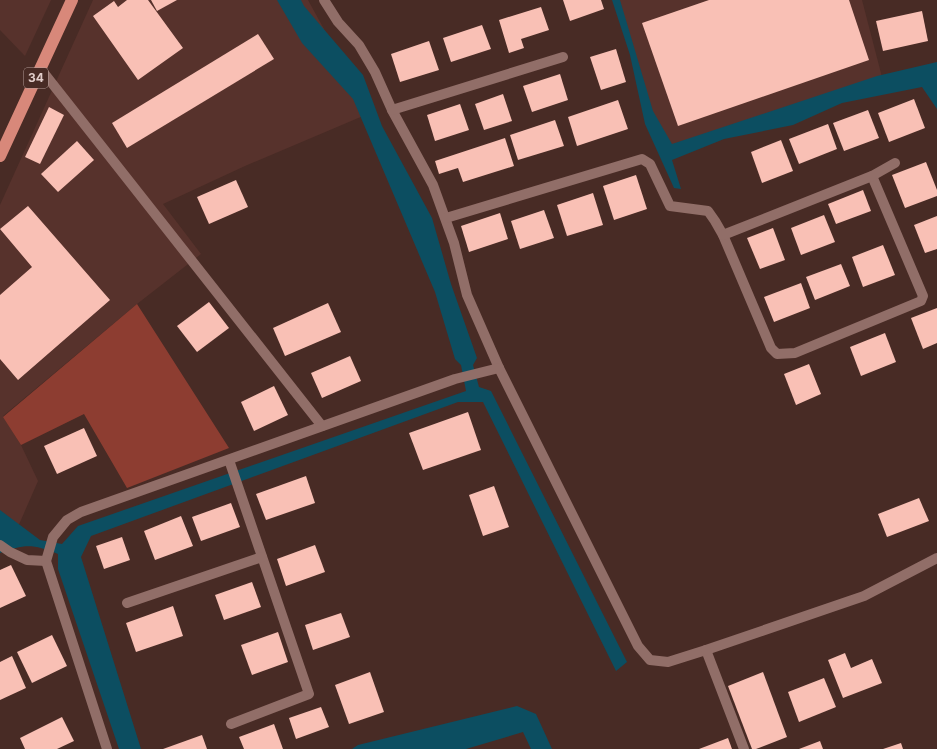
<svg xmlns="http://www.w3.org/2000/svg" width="937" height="749" viewBox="0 0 937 749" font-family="Inter,sans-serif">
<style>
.built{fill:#57322c}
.green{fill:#8d3d31}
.water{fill:#0c4e61}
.building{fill:#f9c0b5}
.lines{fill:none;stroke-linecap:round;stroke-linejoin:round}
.street{stroke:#916e68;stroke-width:10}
.highway{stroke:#d8887a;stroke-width:12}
.labels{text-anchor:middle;stroke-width:4;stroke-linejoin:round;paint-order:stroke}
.shield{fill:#482b25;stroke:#b39c98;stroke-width:1}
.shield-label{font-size:12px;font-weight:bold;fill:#e1cdca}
</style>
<rect width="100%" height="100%" fill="#482b25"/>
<!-- built -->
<g class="built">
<path d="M 0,0 L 51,0 L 25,56 L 0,30 Z"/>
<path d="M 93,0 L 308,0 L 370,113 L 245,166 L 163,204 L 201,254 L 137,304 L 3,416 L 21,445 L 38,481 L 17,529 L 0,539 L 0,205 Z"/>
<path d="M 616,0 L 862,0 L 883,81 L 663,149 Z"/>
</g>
<!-- green -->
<path class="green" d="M 137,304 L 229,448 L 127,488 L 84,414 L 21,445 L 3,417 Z"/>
<!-- water -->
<g class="water">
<path d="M 277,0 L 301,0 L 304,6 L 363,75 L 382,126 L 432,218 L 451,284 L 477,358 L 473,365 L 479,387 L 491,391 L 627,662 L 616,671 L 483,402 L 458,402 L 91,536 L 81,557 L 141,749 L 119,749 L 58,569 L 58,554 C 33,544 25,544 0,553 L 0,510 L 40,540 L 62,544 L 78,526 L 466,391 L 461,365 L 455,359 L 435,292 L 353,99 L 302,43 Z"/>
<path d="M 612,0 L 620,0 L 653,111 L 672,144 L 877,76 L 937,62 L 937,109 L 922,87 L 842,103 L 793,125 L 724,139 L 672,160 L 681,189 L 674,188 L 645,124 L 630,55 Z"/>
<path d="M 517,706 L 536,714 L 552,749 L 531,749 L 523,732 L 466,749 L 352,749 L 358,745 Z"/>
</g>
<!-- building -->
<g class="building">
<path d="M 127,0 L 148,0 L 183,48 L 138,80 L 93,16 L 114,1 L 118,7 Z"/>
<path d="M 151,0 L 177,0 L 157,11 Z"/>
<path d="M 563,0 L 601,0 L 604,9 L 570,21 Z"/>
<path d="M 709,0 L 849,0 L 869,60 L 678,126 L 642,23 Z"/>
<path d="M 541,7 L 549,30 L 521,39 L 524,48 L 509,53 L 499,20 Z"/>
<path d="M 922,11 L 928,41 L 883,51 L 876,21 Z"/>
<path d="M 482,25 L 491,49 L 451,62 L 443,38 Z"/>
<path d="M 258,34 L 274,59 L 127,148 L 112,123 Z"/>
<path d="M 429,41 L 439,70 L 400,82 L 391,54 Z"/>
<path d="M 616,49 L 626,82 L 601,90 L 590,57 Z"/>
<path d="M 560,74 L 568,100 L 532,112 L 523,86 Z"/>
<path d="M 503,94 L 512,121 L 484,130 L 475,104 Z"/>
<path d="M 914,99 L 925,128 L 889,142 L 878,113 Z"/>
<path d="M 618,100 L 628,129 L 577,146 L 568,117 Z"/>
<path d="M 460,104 L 469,130 L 435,141 L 427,115 Z"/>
<path d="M 49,107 L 64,115 L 40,164 L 25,157 Z"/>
<path d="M 868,110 L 879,138 L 844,151 L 833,123 Z"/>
<path d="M 555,120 L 564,146 L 518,160 L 510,135 Z"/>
<path d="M 828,124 L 837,149 L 799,164 L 789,139 Z"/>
<path d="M 505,138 L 514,166 L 463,182 L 458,168 L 439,174 L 435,161 Z"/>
<path d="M 781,140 L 793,171 L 762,183 L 751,152 Z"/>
<path d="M 77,141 L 94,160 L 58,192 L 41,174 Z"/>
<path d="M 926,162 L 937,190 L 937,196 L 905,208 L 892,175 Z"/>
<path d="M 636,175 L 647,209 L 614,220 L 603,186 Z"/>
<path d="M 236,180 L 248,207 L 209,224 L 197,197 Z"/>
<path d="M 863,190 L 871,211 L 836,224 L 828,204 Z"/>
<path d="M 593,193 L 603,225 L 567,236 L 557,205 Z"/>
<path d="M 28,206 L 110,300 L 18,380 L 0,359 L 0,295 L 32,267 L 0,229 Z"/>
<path d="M 544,210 L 554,238 L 520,249 L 511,221 Z"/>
<path d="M 500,213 L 508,239 L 469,252 L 461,226 Z"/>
<path d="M 824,215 L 835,242 L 801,255 L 791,228 Z"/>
<path d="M 937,216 L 937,249 L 925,253 L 914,225 Z"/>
<path d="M 773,228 L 785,260 L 760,269 L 747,238 Z"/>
<path d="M 883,245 L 895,275 L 863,287 L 852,257 Z"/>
<path d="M 841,264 L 850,286 L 815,300 L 806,277 Z"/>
<path d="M 801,283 L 810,308 L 774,322 L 764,297 Z"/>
<path d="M 209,302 L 229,328 L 197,352 L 177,326 Z"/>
<path d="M 328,303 L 341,332 L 285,356 L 273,328 Z"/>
<path d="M 937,308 L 937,343 L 923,349 L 911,318 Z"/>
<path d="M 885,333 L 896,362 L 861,376 L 850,347 Z"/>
<path d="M 350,356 L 361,381 L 322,398 L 311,373 Z"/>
<path d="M 809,364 L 821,394 L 796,405 L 784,374 Z"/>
<path d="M 274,386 L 288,415 L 254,431 L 241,402 Z"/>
<path d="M 468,412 L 481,450 L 423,470 L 409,433 Z"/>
<path d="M 84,428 L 97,456 L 57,474 L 44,446 Z"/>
<path d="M 306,476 L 315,503 L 266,520 L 256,494 Z"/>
<path d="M 494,486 L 509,527 L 483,536 L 469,495 Z"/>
<path d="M 919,498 L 929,521 L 887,537 L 878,514 Z"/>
<path d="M 231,503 L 240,527 L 201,541 L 192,517 Z"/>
<path d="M 181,516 L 193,546 L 155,560 L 144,531 Z"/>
<path d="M 122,537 L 130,560 L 104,569 L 96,546 Z"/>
<path d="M 315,545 L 325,572 L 286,586 L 277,559 Z"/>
<path d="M 11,565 L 26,596 L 0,608 L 0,570 Z"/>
<path d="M 252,582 L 261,607 L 224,620 L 215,595 Z"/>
<path d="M 173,606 L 183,636 L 136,652 L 126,623 Z"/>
<path d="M 341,613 L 350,637 L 313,650 L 305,625 Z"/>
<path d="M 278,632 L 288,662 L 252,675 L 241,645 Z"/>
<path d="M 52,635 L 67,666 L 32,683 L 17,652 Z"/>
<path d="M 845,653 L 851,668 L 872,659 L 882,683 L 843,698 L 828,660 Z"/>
<path d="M 12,656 L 26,688 L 0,700 L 0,662 Z"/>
<path d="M 370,672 L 384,712 L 349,724 L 335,685 Z"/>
<path d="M 763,672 L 787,737 L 756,749 L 752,749 L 728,686 Z"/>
<path d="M 824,678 L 836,707 L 799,722 L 788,692 Z"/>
<path d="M 321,707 L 329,727 L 296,739 L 289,718 Z"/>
<path d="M 62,717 L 74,741 L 57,749 L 25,749 L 20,738 Z"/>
<path d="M 274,724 L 283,749 L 244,749 L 239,737 Z"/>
<path d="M 202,735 L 207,749 L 163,749 Z"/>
<path d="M 728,738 L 732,749 L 699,749 Z"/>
<path d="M 820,741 L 823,749 L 799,749 Z"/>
<path d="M 901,743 L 903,749 L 883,749 Z"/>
</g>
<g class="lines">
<!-- street -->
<g class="street">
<path d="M 324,0 L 338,22 L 359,45 L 375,72 L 392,110 L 433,185 L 454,243 L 467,295 L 499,368 L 638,646 L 650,660 L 668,662 L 706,650 L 864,596 L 937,558"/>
<path d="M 40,68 L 322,426"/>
<path d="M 392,110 L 563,57"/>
<path d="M 446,218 L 642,159 L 650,164 L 670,206 L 708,211 L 715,221 L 723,235 L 771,348 L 777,354 L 795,353 L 921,301 L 923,296 L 872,176"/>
<path d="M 723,235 L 872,176 L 895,163"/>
<path d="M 229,460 L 309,694 L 231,724"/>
<path d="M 0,545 L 10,552 L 27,560 L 46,561"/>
<path d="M 127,603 L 262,557"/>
<path d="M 706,650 L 744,749"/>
<path d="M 107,749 L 46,561 L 53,537 L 67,520 L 81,512 L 455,379 L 499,368"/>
</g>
<!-- highway -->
<path class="highway" d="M 0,156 L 72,0"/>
</g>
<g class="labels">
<!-- shield labels -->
<rect class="shield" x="24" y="68" width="24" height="20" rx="3"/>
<g class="shield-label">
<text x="36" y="82">34</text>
</g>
</g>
</svg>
